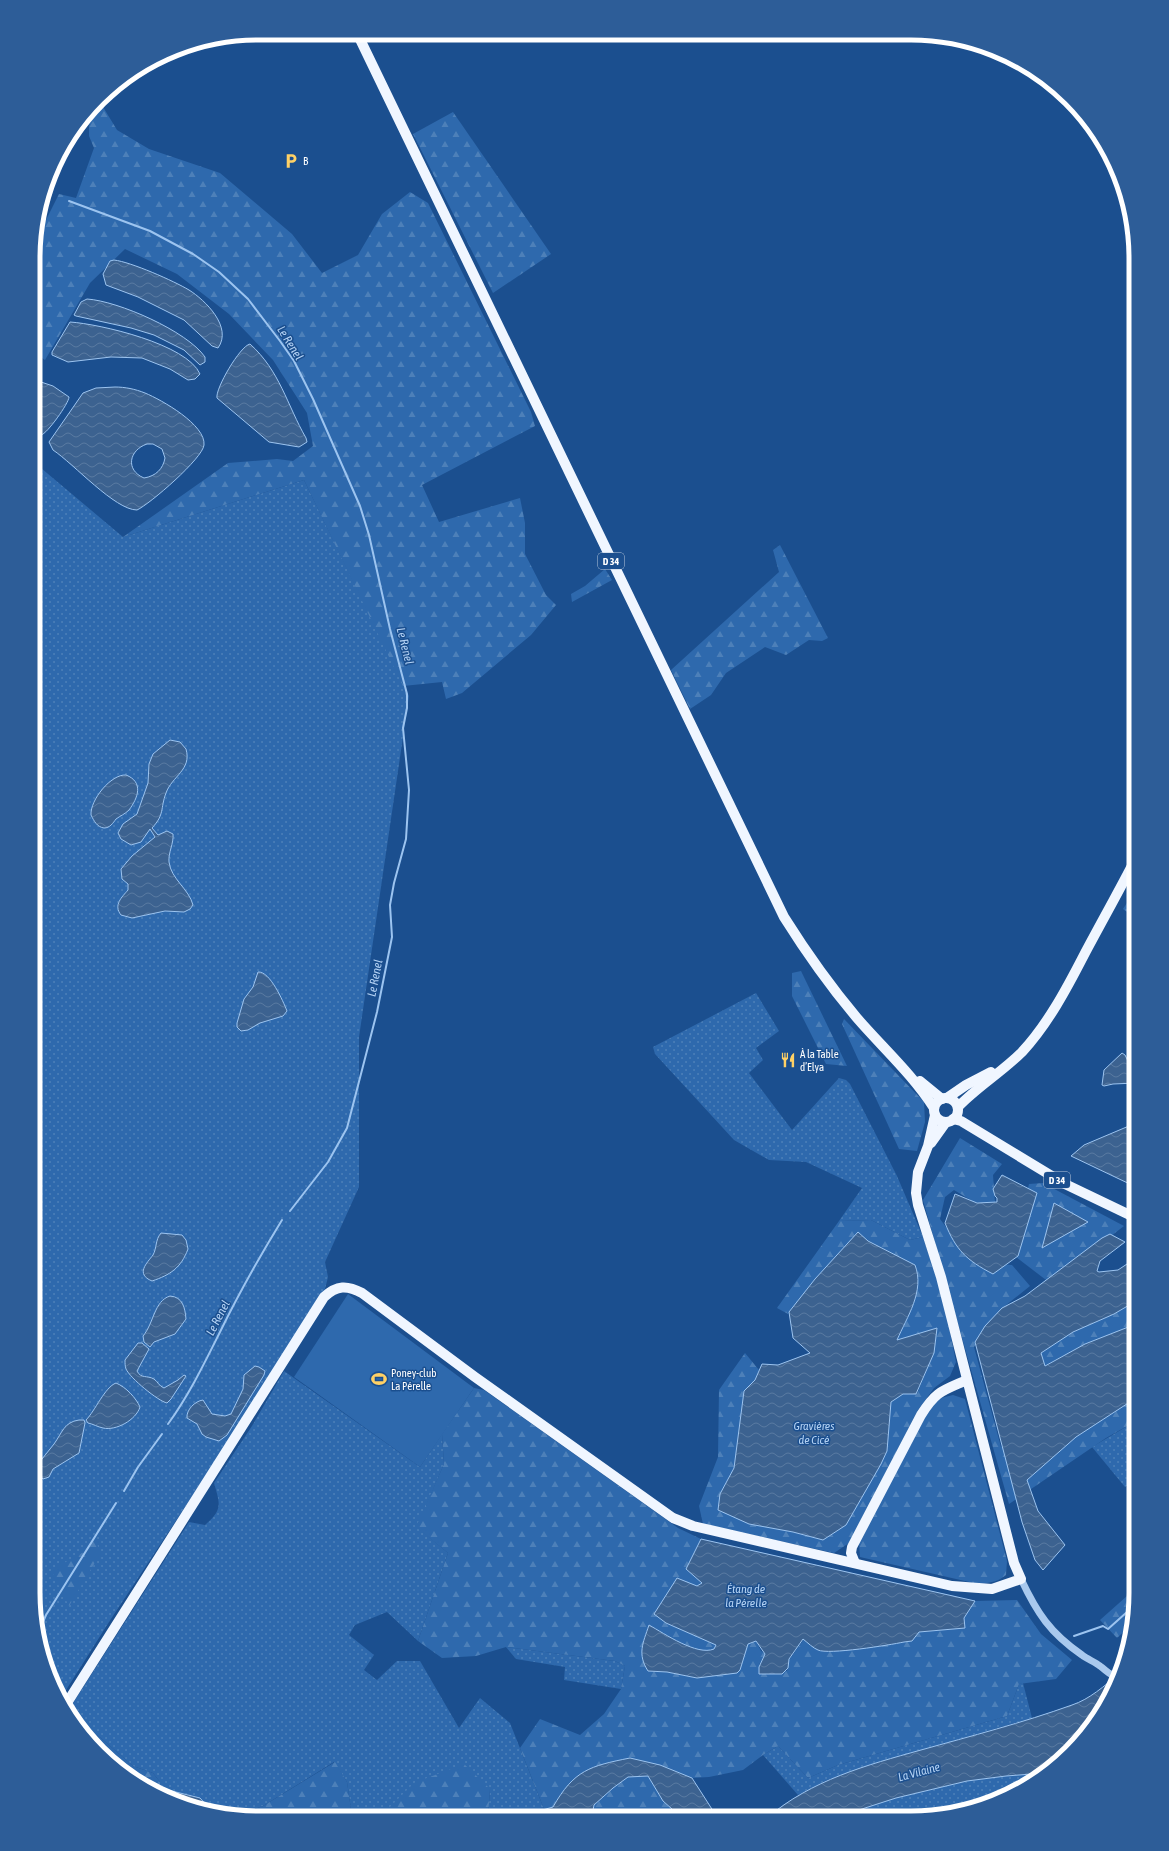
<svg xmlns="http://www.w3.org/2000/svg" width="1169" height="1851" viewBox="0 0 1169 1851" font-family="'Asap Condensed',sans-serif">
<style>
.grass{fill:url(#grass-dots)}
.forest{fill:url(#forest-firs)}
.green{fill:#2e69ad}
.water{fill:url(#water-waves);stroke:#9cc4f0;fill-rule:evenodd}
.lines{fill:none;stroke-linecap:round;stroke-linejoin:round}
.stream{stroke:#9cc4f0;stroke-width:2}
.minor{stroke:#a9c9ee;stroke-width:7}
.major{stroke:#f0f6ff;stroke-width:10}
.labels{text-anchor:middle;stroke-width:3;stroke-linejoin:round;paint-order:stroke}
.shield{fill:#1b4f8f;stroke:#bbcadd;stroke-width:1}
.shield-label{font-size:10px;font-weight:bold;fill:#fff}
.poi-label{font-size:11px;fill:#fff;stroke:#1b4f8f;text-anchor:start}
.water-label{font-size:12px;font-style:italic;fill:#b5d3f5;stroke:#1b4f8f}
.rim{fill:none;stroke:#fff;stroke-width:5}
</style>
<defs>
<pattern id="grass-dots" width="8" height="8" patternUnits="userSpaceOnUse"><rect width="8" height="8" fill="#2e69ad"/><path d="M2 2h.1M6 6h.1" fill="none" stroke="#4d80b9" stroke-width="1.8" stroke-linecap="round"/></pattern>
<pattern id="forest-firs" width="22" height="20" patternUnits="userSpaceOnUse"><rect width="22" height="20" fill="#2e69ad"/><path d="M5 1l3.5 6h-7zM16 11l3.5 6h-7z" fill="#4d80b9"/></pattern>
<pattern id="water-waves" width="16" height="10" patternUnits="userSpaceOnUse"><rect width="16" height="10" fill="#3c6290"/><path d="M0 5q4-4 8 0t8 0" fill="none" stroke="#597aa1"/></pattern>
</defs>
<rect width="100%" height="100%" fill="#1b4f8f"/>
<!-- grass -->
<g class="grass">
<path d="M 35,463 L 123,537 L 304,480 L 409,696 L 359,1037 L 359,1187 L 325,1262 L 328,1277 L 325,1289 L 218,1457 L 109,1622 L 61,1698 L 50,1679 L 33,1593 Z"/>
<path d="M 1136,889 L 1136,919 L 1123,909 Z"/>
<path d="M 756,993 L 779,1031 L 756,1048 L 763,1060 L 749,1073 L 792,1130 L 839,1078 L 846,1080 L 850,1084 L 897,1176 L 923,1237 L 910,1240 L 871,1220 L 839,1221 L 862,1188 L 806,1162 L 769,1160 L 734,1140 L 655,1054 L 653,1047 Z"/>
<path d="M 284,1371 L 420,1467 L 442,1434 L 444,1464 L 417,1527 L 448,1553 L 418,1641 L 387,1612 L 355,1625 L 349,1635 L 374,1655 L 364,1670 L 377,1680 L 397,1661 L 420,1661 L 459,1728 L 480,1698 L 510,1723 L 544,1809 L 532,1813 L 530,1817 L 488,1817 L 490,1789 L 391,1807 L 399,1817 L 352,1816 L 347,1782 L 334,1762 L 263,1806 L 236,1816 L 213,1812 L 203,1801 L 194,1796 L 160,1788 L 160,1782 L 153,1773 L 133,1766 L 101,1738 L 73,1719 L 68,1711 L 189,1522 L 205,1525 C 223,1510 220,1504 214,1483 L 252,1426 Z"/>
<path d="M 1136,1421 L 1136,1479 L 1125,1487 L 1092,1447 Z"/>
<path d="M 506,1647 L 615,1661 L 625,1666 L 621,1689 L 564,1680 L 565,1667 L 516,1659 Z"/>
<path d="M 1023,1683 L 1032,1718 L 867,1766 L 827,1780 L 798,1795 L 763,1755 L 778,1746 L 808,1778 L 838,1765 L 1007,1716 L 1019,1684 Z"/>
<path d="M 1045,1773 L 997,1801 L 911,1818 L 834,1818 L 896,1798 L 967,1781 L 1006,1776 Z"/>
</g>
<!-- forest -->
<g class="forest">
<path d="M 100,102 L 117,130 L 149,149 L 220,173 L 292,234 L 322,273 L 358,255 L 382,214 L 410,192 L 428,203 L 531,412 L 535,426 L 422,485 L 439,522 L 520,498 L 525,523 L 525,554 L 546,595 L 556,605 L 531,635 L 462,693 L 446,699 L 442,682 L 403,686 L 304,480 L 123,537 L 228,463 L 277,459 L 293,461 L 313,446 L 307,413 L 273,360 L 229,314 L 177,274 L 125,249 L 90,283 L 45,360 L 35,353 L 35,242 L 59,194 L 76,198 L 94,148 L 89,136 L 89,126 L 95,107 Z"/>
<path d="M 453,112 L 551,254 L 493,293 L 413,134 Z"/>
<path d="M 780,545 L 828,638 L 822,641 L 809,640 L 786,655 L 765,647 L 726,673 L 711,695 L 690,709 L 671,670 L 779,572 L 773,550 Z"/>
<path d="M 605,569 L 612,580 L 572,602 L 571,594 L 585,586 Z"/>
<path d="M 801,971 L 847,1066 L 826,1064 L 792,996 L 792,973 Z"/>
<path d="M 844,1019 L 924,1102 L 925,1122 L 917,1151 L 899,1149 L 842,1024 Z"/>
<path d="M 960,1138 L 1002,1164 L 993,1175 L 995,1203 L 974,1202 L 954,1190 L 945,1197 L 940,1219 L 972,1262 L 1012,1265 L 1030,1286 L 1000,1310 L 974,1347 L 1001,1447 L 1048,1424 L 1136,1367 L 1136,1421 L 1106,1438 L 1009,1504 L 923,1200 Z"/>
<path d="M 1043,1183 L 1124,1226 L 1050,1283 L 1012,1254 L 1029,1184 Z"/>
<path d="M 871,1220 L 910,1240 L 923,1237 L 943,1297 L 956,1362 L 950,1376 L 934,1388 L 918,1410 L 849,1543 L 834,1553 L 703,1524 L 699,1506 L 718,1457 L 719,1390 L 745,1353 L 759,1370 L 755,1380 L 744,1391 L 734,1468 L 720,1494 L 726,1513 L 749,1524 L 793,1532 L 823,1540 L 846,1525 L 881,1464 L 887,1451 L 891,1402 L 903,1394 L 917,1394 L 934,1353 L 937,1328 L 897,1340 C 907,1317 925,1290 915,1265 L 863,1238 L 830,1264 L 815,1279 L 788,1314 L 777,1308 L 839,1221 Z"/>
<path d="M 1136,1301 L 1136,1324 L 1085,1344 L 1044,1366 L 1040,1353 L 1043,1351 L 1073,1332 L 1114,1314 Z"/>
<path d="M 474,1388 L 484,1390 L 678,1528 L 701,1539 L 686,1569 L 702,1583 L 697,1586 L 666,1623 L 716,1645 L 714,1649 C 701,1654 684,1645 672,1639 L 648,1671 L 667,1672 L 697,1678 L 740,1670 L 748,1644 L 756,1641 L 761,1651 L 765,1654 L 759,1665 L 787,1671 L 789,1660 L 804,1639 L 818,1650 L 826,1652 L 899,1643 L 912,1640 L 919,1632 L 964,1628 L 964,1618 L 975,1601 L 1017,1600 L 1041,1634 L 1072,1660 L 1056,1679 L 1019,1684 L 1007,1716 L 838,1765 L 808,1778 L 778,1746 L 763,1755 L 743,1770 L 709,1777 L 692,1778 L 660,1765 L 560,1795 L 553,1807 L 544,1809 L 520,1748 L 540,1719 L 580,1735 L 604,1714 L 621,1689 L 625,1666 L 615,1661 L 506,1647 L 476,1656 L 442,1658 L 418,1641 L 448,1553 L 416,1527 L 444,1464 L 442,1434 Z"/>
<path d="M 953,1395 L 965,1399 L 1007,1561 L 1006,1575 C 998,1582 989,1583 978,1584 L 860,1557 L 859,1542 L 932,1404 L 941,1398 Z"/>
<path d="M 95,1535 L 100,1554 L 69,1606 L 51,1570 L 84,1552 Z"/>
<path d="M 1136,1588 L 1135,1608 L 1132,1624 L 1117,1638 L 1100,1620 Z"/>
<path d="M 73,1719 L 101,1738 L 133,1766 L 153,1773 L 160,1782 L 160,1788 L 154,1791 L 121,1772 L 80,1730 Z"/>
<path d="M 335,1762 L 347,1782 L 352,1816 L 236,1816 L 263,1806 Z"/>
<path d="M 464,1764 L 490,1789 L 488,1817 L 399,1817 L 390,1807 L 414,1783 Z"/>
<path d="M 648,1776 L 663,1801 L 672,1809 L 674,1817 L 625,1817 L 621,1811 L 618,1812 L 616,1817 L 595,1817 L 593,1810 L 594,1805 L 613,1788 L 628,1777 Z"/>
</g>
<!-- green -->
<path class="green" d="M 348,1294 L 474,1388 L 420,1467 L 294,1377 Z"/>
<!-- water -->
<g class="water">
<path d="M 114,260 C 131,262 174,281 189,290 C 205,300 233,327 218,348 L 212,346 L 184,320 L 138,297 L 106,285 L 103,274 L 110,261 Z"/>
<path d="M 87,299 C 118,301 187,331 205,357 L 205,362 L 200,365 L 184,350 L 154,335 L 131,328 L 76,316 L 74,315 L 81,302 Z"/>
<path d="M 70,322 C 100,324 187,344 200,374 L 195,379 L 188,380 L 170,369 L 142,358 L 111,357 L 68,362 L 52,355 L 52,352 Z"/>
<path d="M 250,344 C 280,371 287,405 306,438 L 307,442 L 299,447 L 269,442 L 217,398 C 215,389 240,346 250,344 Z"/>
<path d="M 35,380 L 53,386 L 69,397 C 69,403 47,434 41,435 C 38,436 37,435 35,434 Z"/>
<path d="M 115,387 C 125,387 135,389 145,393 C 162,400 206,425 204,445 C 203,458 150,504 137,510 C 115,510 74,464 53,450 L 49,442 L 83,393 L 96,388 ZM 147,444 L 153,444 L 162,449 L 165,458 C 163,469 156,476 144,478 C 125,470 129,450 147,444 Z"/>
<path d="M 170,740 L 180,742 L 186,749 C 192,770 172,776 166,793 C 160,809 165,814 152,828 L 158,835 L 167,831 L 173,834 C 174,843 168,853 169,862 C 171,879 189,889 193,905 L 190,909 L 184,912 L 165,911 L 132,918 L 121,915 C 113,905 122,897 128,890 L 128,884 L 122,879 L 121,869 L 132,856 L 155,837 L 150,829 L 141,842 L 131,845 L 121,839 L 118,833 L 123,824 L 137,814 L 148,783 L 149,764 L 153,754 Z"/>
<path d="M 126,775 C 144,782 138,798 129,810 C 125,814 120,816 116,819 C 113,823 110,828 104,828 C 97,827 94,821 91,815 C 90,800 111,774 126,775 Z"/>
<path d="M 258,972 C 270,971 283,1001 287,1011 L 283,1016 L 260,1023 L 248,1030 L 241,1031 L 237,1027 L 237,1023 L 244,999 L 253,987 Z"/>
<path d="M 1122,1053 L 1125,1055 L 1136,1077 L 1136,1083 L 1113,1084 L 1104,1086 L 1102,1085 L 1104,1070 Z"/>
<path d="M 1136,1123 L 1136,1187 L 1071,1156 L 1084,1145 Z"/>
<path d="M 1002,1175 L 1037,1193 L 1018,1256 L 993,1274 C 966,1260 956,1250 945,1223 L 955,1194 L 977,1203 L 997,1202 L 997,1198 L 995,1196 L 993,1189 Z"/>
<path d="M 1054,1203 L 1088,1222 L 1042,1248 Z"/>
<path d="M 858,1232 L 868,1241 L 915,1265 C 925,1291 907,1317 897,1340 L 937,1328 L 934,1353 L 916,1394 L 903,1394 L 891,1402 L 887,1451 L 881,1464 L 846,1525 L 823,1540 L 793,1532 L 749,1524 L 718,1510 L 720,1494 L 734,1468 L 744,1391 L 755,1380 L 762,1364 L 778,1365 L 810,1353 L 793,1338 L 789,1312 L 815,1279 Z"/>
<path d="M 161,1233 L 182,1235 L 186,1240 L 188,1249 C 181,1268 170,1275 152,1281 C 135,1274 147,1263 153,1255 C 157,1248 155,1240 161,1233 Z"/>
<path d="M 1110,1234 L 1125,1242 L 1100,1261 L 1097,1271 L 1099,1272 L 1118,1270 L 1136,1258 L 1136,1301 L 1114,1314 L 1073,1332 L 1041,1353 L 1045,1366 L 1085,1344 L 1136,1324 L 1136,1398 L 1076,1437 L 1027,1480 L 1038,1511 L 1065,1545 L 1043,1570 L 1035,1560 L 1022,1522 L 975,1342 L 985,1326 L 1002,1308 L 1025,1296 L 1102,1238 Z"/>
<path d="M 170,1296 C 183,1297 185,1308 186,1319 L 175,1334 L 154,1342 L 150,1347 L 144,1342 L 143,1336 C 154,1323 154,1301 170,1296 Z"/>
<path d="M 138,1343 L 142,1343 L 149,1349 L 137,1371 C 141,1379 147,1375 154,1379 C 158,1382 159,1386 164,1388 L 178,1380 L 184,1375 L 186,1376 L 171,1399 L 167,1403 C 158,1401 130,1378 126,1369 C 125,1366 125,1363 125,1360 Z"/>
<path d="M 255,1366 L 259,1367 L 265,1371 L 264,1375 L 227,1435 L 219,1441 L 206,1437 L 202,1434 L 197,1424 L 187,1418 C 186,1410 195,1401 203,1400 L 212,1414 L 225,1416 L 231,1414 L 243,1389 L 244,1375 Z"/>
<path d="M 116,1383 C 126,1387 136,1398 140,1407 C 136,1420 116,1431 103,1428 C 98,1427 93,1424 88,1423 L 86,1420 C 95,1411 105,1387 116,1383 Z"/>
<path d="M 79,1420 L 84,1420 L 85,1423 L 79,1453 L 53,1469 L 49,1477 L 43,1479 L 39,1474 L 38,1464 C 43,1457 49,1451 54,1444 C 62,1433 64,1422 79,1420 Z"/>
<path d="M 701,1539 L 975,1601 L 964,1618 L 965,1628 L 919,1632 L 912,1641 L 904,1642 C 890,1645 828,1655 818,1650 C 813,1648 808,1643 803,1639 L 789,1659 L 788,1668 L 782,1674 L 759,1674 L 759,1667 L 765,1654 L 756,1641 L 748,1644 L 740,1670 L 737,1673 L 697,1678 L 667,1672 L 648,1671 C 637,1654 643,1643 649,1625 C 665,1634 697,1656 714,1649 L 716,1645 L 666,1623 L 654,1614 L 677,1578 L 697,1586 L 702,1583 L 686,1569 Z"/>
<path d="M 1119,1674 C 1112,1688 1106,1702 1095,1711 L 1095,1719 L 1090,1730 L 1045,1773 L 1006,1776 L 967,1781 L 896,1798 L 834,1818 L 767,1818 C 811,1780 867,1765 921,1750 C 971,1736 1022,1723 1072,1705 C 1090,1699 1104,1686 1119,1674 Z"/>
<path d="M 630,1758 L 660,1765 L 692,1778 L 717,1817 L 674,1817 L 672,1809 L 663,1801 L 648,1776 L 628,1777 L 613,1788 L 594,1805 L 593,1810 L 595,1817 L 530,1817 L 532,1813 L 553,1807 C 574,1770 590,1766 630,1758 Z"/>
<path d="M 160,1788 L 200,1798 L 213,1812 L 172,1801 L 154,1791 Z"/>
</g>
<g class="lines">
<!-- stream -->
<g class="stream">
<path d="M 69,201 L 150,231 L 193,254 L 219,272 L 248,299 L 280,341 L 294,361 L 313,399 L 360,506 L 369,535 L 390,629 L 407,694 L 407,708 L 403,728 L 409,790 L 406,839 L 394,883 L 390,905 L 392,937 L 377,1012 L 347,1128 L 328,1162 L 290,1211"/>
<path d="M 168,1424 C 189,1395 204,1364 220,1332 C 239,1293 260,1256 282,1220"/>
<path d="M 124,1491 L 138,1467 L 162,1434"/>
<path d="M 40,1629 L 46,1615 L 116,1503"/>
<path d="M 1074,1636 L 1103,1626 L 1108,1629 L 1136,1604"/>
</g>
<!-- minor -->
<path class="minor" d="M 1021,1579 C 1037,1613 1050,1633 1082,1655 C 1087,1659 1095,1662 1100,1666 C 1107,1671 1109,1675 1118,1677"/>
<!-- major -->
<g class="major">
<path d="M 357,33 L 784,917 C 806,952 830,986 857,1018 C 883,1048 913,1075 934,1108"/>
<path d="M 920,1081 L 942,1099"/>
<path d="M 947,1098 L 966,1085 L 991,1072"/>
<circle cx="946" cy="1110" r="12"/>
<path d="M 958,1107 C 977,1087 1002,1072 1022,1052 C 1048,1024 1067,988 1084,955 C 1101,923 1119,891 1136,858"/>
<path d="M 953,1119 L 961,1121 L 1065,1184 L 1136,1218"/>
<path d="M 931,1143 L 946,1122"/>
<path d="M 855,1563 L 851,1553 L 852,1547 L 921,1415 C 936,1391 942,1391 967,1380"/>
<path d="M 65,1706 L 324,1297 C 337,1285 347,1285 362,1293 L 475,1377 L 673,1518 L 693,1526 L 952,1586 L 992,1589 L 1021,1579 L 1014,1563 L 941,1277 L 918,1205 L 916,1193 L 918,1172 L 928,1146 L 935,1115"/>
</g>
</g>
<!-- icons -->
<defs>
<symbol id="parking-bare" viewBox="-9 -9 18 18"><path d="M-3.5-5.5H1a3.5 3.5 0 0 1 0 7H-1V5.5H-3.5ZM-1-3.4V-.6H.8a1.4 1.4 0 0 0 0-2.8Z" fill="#ffd166" stroke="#1b4f8f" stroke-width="2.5" paint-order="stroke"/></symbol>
<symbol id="restaurant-bare" viewBox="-9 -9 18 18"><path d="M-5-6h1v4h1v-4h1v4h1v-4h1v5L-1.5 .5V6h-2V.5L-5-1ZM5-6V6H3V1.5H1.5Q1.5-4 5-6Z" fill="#ffd166" stroke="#1b4f8f" stroke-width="2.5" paint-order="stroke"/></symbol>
<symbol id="stadium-bare" viewBox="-9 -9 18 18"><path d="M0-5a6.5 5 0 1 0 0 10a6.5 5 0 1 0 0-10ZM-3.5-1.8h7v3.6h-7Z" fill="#ffd166" stroke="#1b4f8f" stroke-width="2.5" paint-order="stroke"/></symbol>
</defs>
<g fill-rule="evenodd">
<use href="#parking-bare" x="280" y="150" width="22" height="22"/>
<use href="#restaurant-bare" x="777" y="1049" width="22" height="22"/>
<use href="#stadium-bare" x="368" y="1368" width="22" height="22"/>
</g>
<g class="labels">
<!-- shield labels -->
<g class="shield">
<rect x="598" y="553" width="26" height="16" rx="3"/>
<rect x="1044" y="1172" width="26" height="16" rx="3"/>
</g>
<g class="shield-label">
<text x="611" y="565">D 34</text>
<text x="1057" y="1184">D 34</text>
</g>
<!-- poi labels -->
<g class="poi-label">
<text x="303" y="165">B</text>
<text x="800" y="1058">À la Table<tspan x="800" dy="13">d’Elya</tspan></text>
<text x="391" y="1377">Poney-club<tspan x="391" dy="13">La Pérelle</tspan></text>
</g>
<!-- water labels -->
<g class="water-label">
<text transform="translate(290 343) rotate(58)" y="4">Le Renel</text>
<text transform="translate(405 646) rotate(76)" y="4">Le Renel</text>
<text transform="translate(375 978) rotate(-79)" y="4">Le Renel</text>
<text transform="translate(218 1318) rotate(-63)" y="4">Le Renel</text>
<text x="814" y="1430">Gravières<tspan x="814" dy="14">de Cicé</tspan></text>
<text x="746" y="1593">Étang de<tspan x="746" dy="14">la Pérelle</tspan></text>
<text transform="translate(919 1772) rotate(-15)" y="4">La Vilaine</text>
</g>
</g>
<!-- crop -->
<path d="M0 0H1169V1851H0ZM258 40H911A218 218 0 0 1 1129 258V1593A218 218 0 0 1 911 1811H258A218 218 0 0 1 40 1593V258A218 218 0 0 1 258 40Z" fill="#2d5d98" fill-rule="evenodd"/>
<path class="rim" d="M258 40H911A218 218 0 0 1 1129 258V1593A218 218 0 0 1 911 1811H258A218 218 0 0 1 40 1593V258A218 218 0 0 1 258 40Z"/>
</svg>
